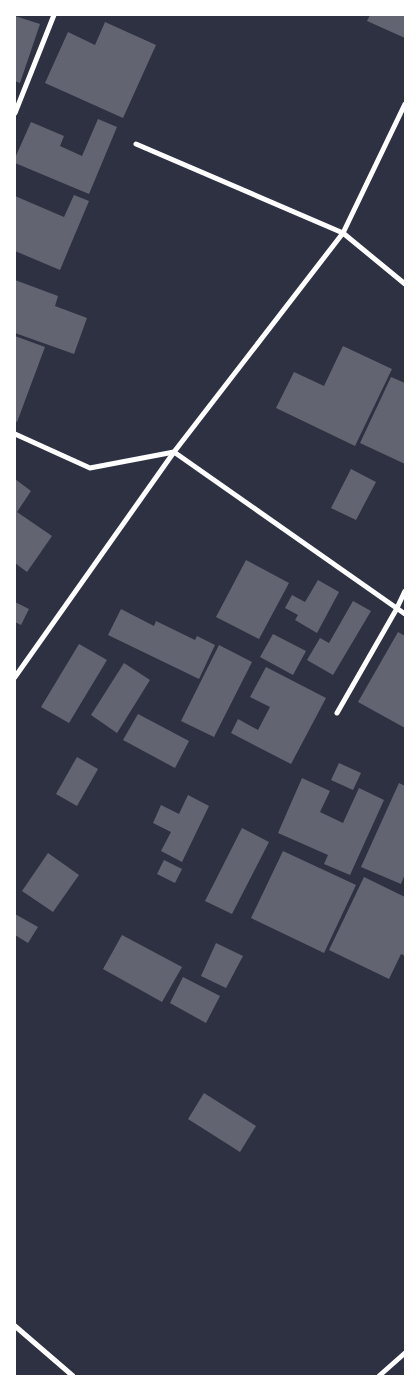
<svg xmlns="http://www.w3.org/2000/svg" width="420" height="1391" viewBox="0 0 420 1391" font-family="Commissioner,sans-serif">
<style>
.building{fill:#626471}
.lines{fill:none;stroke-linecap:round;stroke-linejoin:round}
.minor{stroke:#fff;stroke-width:5}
</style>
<rect width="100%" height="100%" fill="#2d3142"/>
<!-- building -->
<g class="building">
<path d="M 370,15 L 405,15 L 405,38 L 367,21 Z"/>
<path d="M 15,16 L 40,24 L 20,83 L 15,81 Z"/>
<path d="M 105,22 L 156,45 L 123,118 L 45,83 L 68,32 L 95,45 Z"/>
<path d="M 98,119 L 117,127 L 89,194 L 15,163 L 15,158 L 31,122 L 64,136 L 60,146 L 82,156 Z"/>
<path d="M 74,195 L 89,201 L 60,270 L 15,251 L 15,196 L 64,217 Z"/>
<path d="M 15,280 L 58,296 L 55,306 L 87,318 L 74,354 L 15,333 Z"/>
<path d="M 15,336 L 45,347 L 17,422 L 15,421 Z"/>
<path d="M 343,346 L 392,369 L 355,446 L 276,408 L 294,372 L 324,386 Z"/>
<path d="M 391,377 L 405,383 L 405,464 L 360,443 Z"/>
<path d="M 351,469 L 376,482 L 356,520 L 331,508 Z"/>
<path d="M 15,479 L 31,491 L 17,512 L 52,536 L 27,572 L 15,563 Z"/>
<path d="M 246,560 L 289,583 L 259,639 L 216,617 Z"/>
<path d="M 318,580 L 339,592 L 317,633 L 295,620 L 298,615 L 285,608 L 292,595 L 305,602 Z"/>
<path d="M 353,601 L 371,611 L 333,675 L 307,660 L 320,638 L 329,643 Z"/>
<path d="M 15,602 L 29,609 L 21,625 L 15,622 Z"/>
<path d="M 121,609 L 154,626 L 156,621 L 195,640 L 197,636 L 215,645 L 199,679 L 108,635 Z"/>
<path d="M 398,632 L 405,636 L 405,728 L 358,702 Z"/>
<path d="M 273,634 L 306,651 L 293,675 L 260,657 Z"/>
<path d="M 79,644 L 107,660 L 69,723 L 41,707 Z"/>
<path d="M 219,645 L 252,662 L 214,737 L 181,721 Z"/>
<path d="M 124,663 L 150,680 L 117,733 L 91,715 Z"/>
<path d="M 266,667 L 326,698 L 291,764 L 231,733 L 238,719 L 258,730 L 270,707 L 250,697 Z"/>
<path d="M 138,714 L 189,741 L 175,768 L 123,740 Z"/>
<path d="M 77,757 L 98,769 L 77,806 L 56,794 Z"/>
<path d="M 339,763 L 361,773 L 353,790 L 331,780 Z"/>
<path d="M 302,778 L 330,791 L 320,812 L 343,823 L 359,788 L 384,800 L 350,875 L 324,864 L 328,855 L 278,833 Z"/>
<path d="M 399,783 L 405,786 L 405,874 L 401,884 L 361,867 Z"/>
<path d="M 188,795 L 209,806 L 182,862 L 161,851 L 171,832 L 153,823 L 161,805 L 179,814 Z"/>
<path d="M 242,828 L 269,842 L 232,914 L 205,901 Z"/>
<path d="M 283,851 L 356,885 L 324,953 L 251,918 Z"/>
<path d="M 48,853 L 79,875 L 53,912 L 22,891 Z"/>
<path d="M 164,860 L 182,869 L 175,883 L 157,874 Z"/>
<path d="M 364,877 L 405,897 L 405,956 L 401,954 L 389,979 L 329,950 Z"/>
<path d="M 15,914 L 38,927 L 28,943 L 15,935 Z"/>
<path d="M 122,935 L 182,967 L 162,1002 L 103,969 Z"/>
<path d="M 216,943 L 243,956 L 226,988 L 201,976 Z"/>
<path d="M 183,977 L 220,996 L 206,1023 L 170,1003 Z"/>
<path d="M 204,1093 L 256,1126 L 240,1152 L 188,1119 Z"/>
</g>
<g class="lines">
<!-- minor -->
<g class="minor">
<path d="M 15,113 L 54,15"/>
<path d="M 136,144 L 343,233 L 405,284"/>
<path d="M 15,434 L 90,468 L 174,452 L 405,614"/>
<path d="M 15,677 L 174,452 L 343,233 L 405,104"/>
<path d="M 337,713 L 396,610 L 405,591"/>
<path d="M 15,1326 L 73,1376"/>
<path d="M 379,1376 L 405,1353"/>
</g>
</g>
<!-- border -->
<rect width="420" height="1391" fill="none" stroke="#ffffff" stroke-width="32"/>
</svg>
